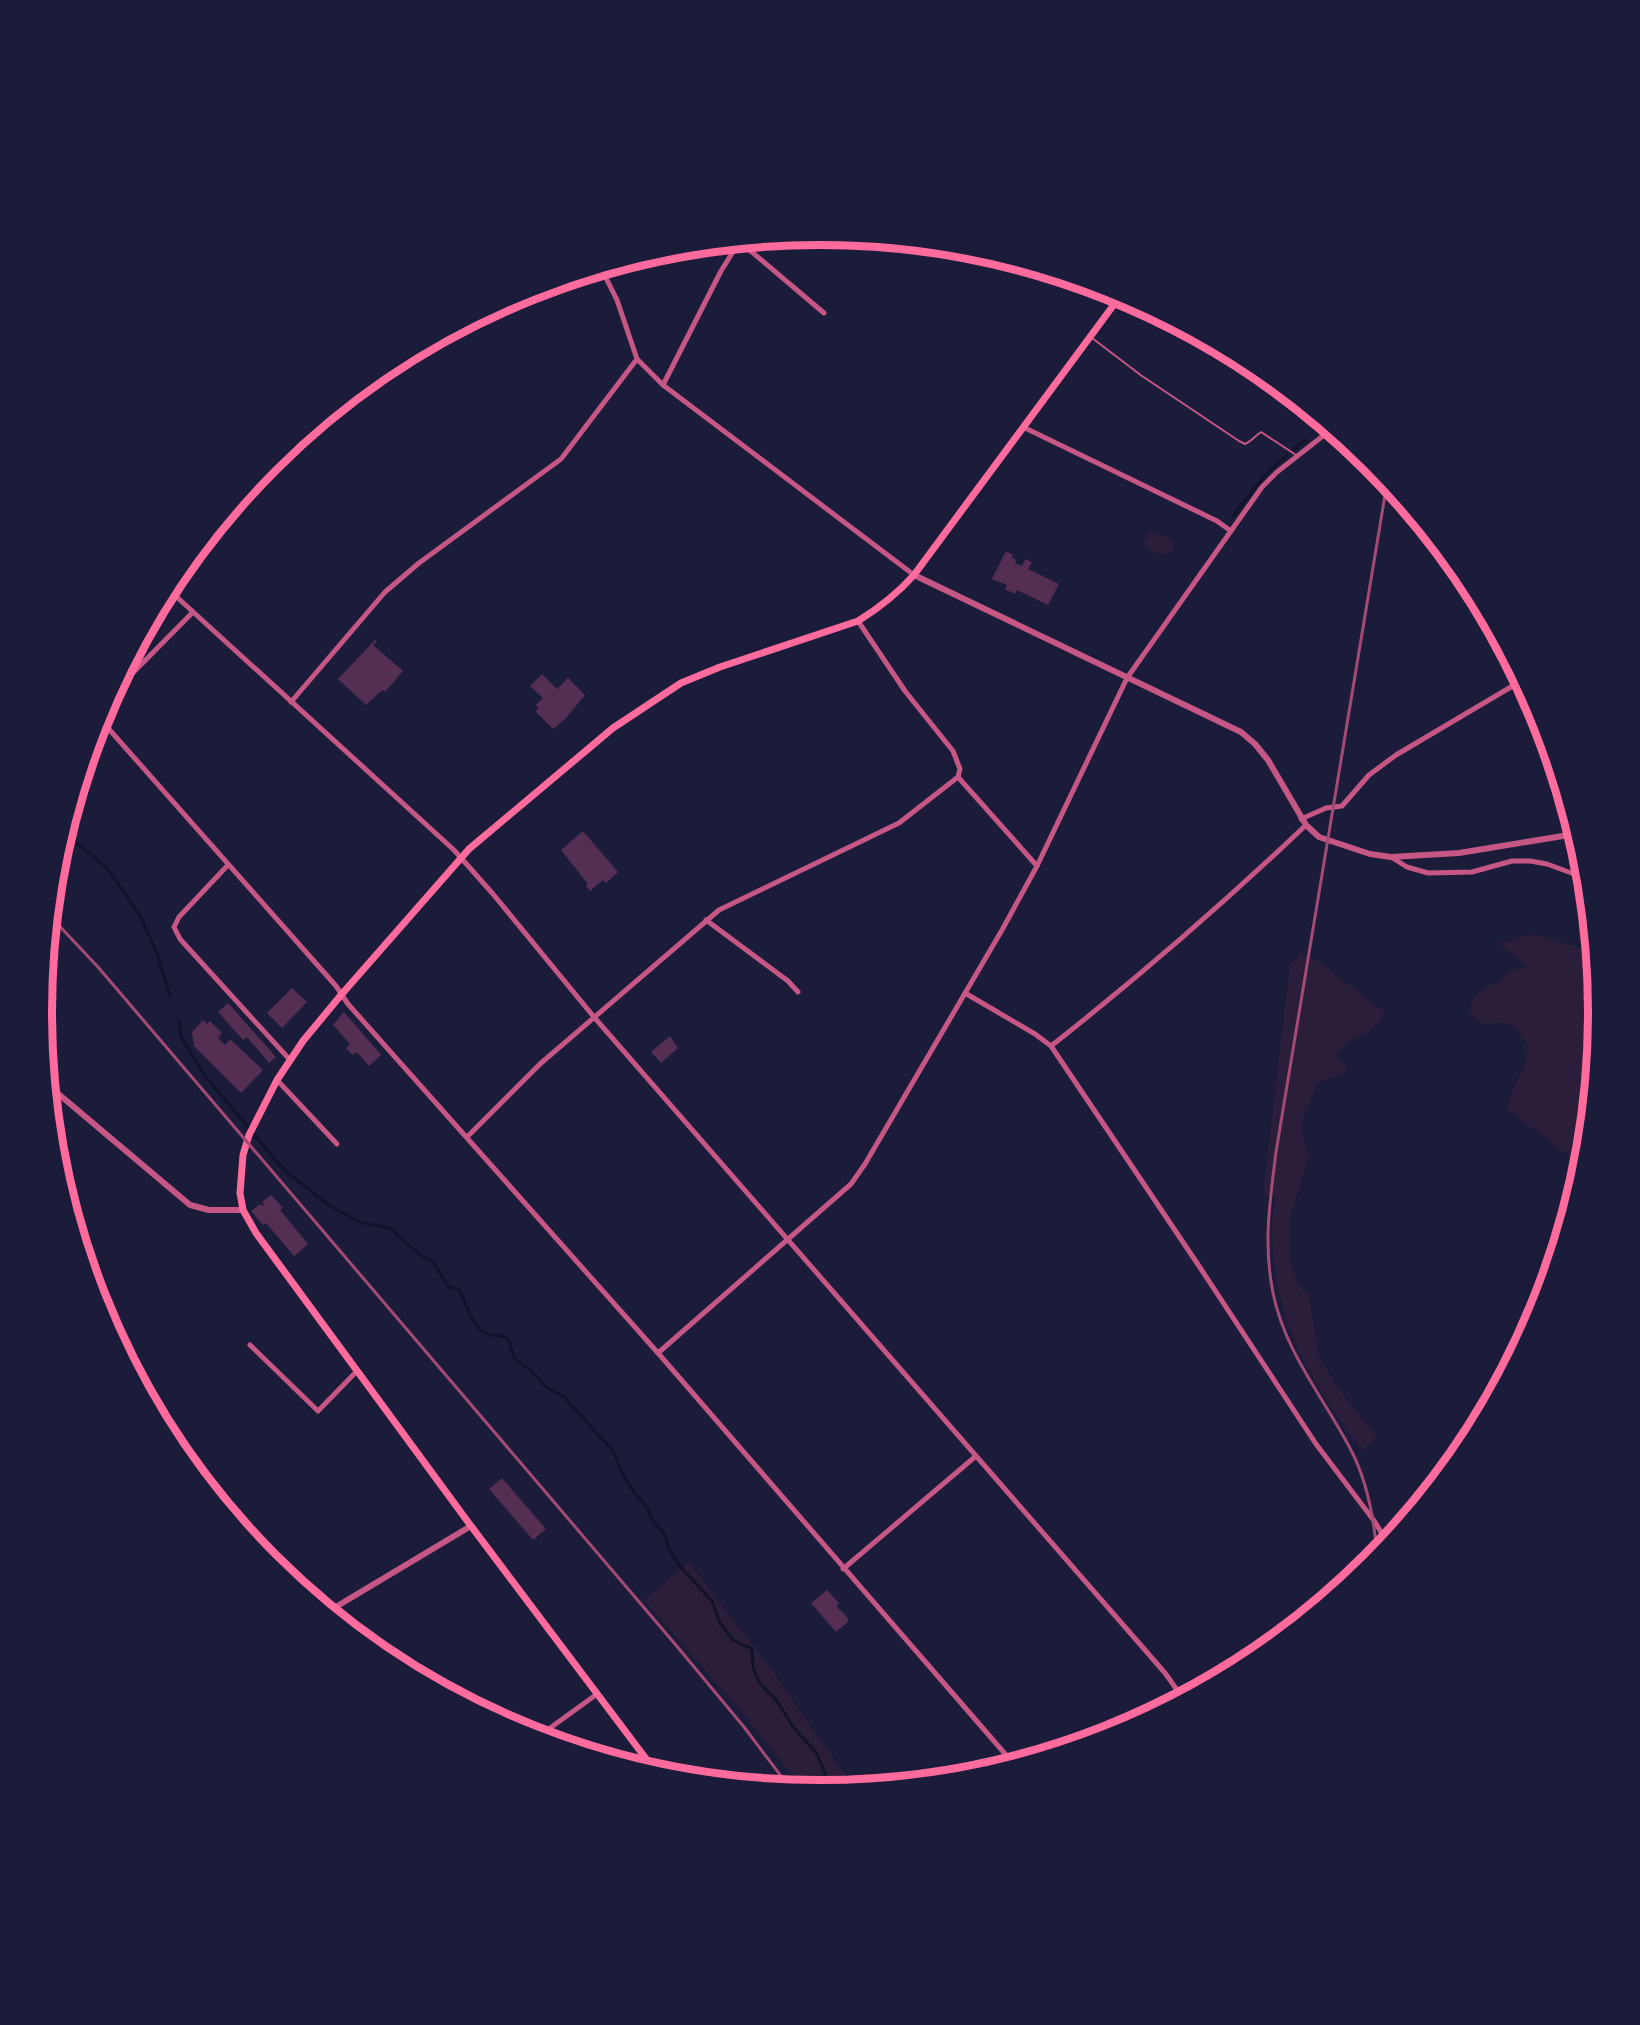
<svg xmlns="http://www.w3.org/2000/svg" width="1640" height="2025" viewBox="0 0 1640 2025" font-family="Rubik,sans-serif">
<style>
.green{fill:#2a1e3b}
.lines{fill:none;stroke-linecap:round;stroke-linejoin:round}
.stream{stroke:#12122b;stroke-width:3}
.building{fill:#542f53}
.service{stroke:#c65784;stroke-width:2}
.minor{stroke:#c65784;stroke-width:5}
.tertiary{stroke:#c65784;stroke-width:6}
.secondary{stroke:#ff6b9d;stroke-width:7}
.rail{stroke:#a44b75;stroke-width:3}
.rim{fill:none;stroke:#ff6b9d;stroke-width:8}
</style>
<rect width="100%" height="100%" fill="#1b1b3a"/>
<!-- green -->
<g class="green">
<path d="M 1150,530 L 1170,539 L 1174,546 L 1170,554 L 1162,556 L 1143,545 Z"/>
<path d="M 1536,934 L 1592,952 L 1598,1012 L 1583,1166 L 1506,1108 L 1525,1062 L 1528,1046 C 1516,1025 1507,1018 1484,1025 L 1470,1013 L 1472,999 L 1484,988 L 1499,982 L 1509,971 L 1528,967 L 1498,943 Z"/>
<path d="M 1301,952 L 1315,959 L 1384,1012 C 1378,1035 1348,1035 1336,1054 L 1340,1061 L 1347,1066 L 1346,1071 L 1337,1076 L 1326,1078 L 1317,1085 L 1302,1119 L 1302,1136 L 1309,1156 L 1290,1218 L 1290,1261 L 1298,1285 L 1309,1296 L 1319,1357 L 1337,1387 L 1377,1437 L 1362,1451 C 1344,1426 1326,1401 1311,1374 C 1283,1326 1263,1251 1276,1196 L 1263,1195 L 1290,964 Z"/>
<path d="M 689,1562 L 780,1681 L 802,1714 L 854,1787 L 820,1790 L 804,1789 L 733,1702 L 644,1600 Z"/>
</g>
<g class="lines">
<!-- stream -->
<g class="stream">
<path d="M 1294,449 L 1305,440"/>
<path d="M 1233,516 L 1266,474 L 1287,455"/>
<path d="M 65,833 L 108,869 L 140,916 L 157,953 L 170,996"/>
<path d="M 179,1021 L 181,1037 L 205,1076 L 284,1170 L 330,1206 L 359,1222 L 390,1228 L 420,1255 L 433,1262 L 449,1287 L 459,1289 L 470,1315 L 479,1329 L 490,1335 L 502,1336 L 509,1341 L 515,1359 L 530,1370 L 545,1386 L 564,1397 L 613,1451 L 624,1477 L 636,1495 L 647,1507 L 653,1521 L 665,1535 L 669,1549 L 678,1564 L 712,1601 L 720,1623 L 733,1640 L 752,1649 L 753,1667 L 759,1682 L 777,1701 L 794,1728 L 817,1754 L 829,1783 L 834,1789"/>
</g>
</g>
<!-- building -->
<g class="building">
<path d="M 1006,551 L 1013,555 L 1012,558 L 1016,560 L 1015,563 L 1022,566 L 1025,559 L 1032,562 L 1028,569 L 1059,584 L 1048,605 L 1017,590 L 1015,594 L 1005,589 L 1007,585 L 992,579 Z"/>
<path d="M 375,640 L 377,641 L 373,645 L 403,671 L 385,692 L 383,690 L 380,692 L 366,705 L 338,679 Z"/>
<path d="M 542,674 L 557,689 L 568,678 L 585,695 L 565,719 L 553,729 L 535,711 L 539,708 L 536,705 L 543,698 L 530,686 Z"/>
<path d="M 583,831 L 618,872 L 606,883 L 603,880 L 590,891 L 586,886 L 588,884 L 561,850 Z"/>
<path d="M 292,988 L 307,1002 L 282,1028 L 267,1013 Z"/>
<path d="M 228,1003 L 276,1057 L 269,1063 L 247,1037 L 243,1040 L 218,1012 Z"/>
<path d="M 344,1012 L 381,1055 L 369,1066 L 357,1052 L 353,1055 L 346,1048 L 350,1044 L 333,1025 Z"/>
<path d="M 203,1020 L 207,1024 L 210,1021 L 222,1033 L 218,1038 L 225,1045 L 230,1039 L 263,1070 L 241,1093 L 194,1046 L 192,1032 Z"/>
<path d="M 670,1036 L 678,1048 L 661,1063 L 651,1052 Z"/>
<path d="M 271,1195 L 283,1208 L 280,1210 L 308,1244 L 294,1256 L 266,1223 L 263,1225 L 251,1211 L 260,1204 L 262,1206 L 264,1205 L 262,1202 Z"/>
<path d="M 502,1478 L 546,1529 L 533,1540 L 489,1489 Z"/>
<path d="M 827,1590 L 839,1603 L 836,1606 L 848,1618 L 847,1619 L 849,1621 L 836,1632 L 811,1603 Z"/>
</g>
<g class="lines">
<!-- service -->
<path class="service" d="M 1092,338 L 1142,376 L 1239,441 L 1245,444 C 1252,441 1255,436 1261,432 L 1296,455"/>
<!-- minor -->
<g class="minor">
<path d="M 740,242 L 824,313"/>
<path d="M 602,270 L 617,300 L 637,359 L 663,385 L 914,575"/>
<path d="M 663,385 L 721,271 L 739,242"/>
<path d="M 1023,427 L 1217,521 L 1231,531"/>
<path d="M 168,589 L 454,850 L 493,894 L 594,1017 L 1165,1673 L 1182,1697"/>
<path d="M 858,621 L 905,691 L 953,751 L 960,769 L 958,777 L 1037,866"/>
<path d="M 112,694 L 193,612"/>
<path d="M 291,702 L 385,592 L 419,563 L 561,459 L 637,359"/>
<path d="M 100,719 L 336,986 L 348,1004 L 658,1353 L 1013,1763"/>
<path d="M 1301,819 L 1326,808 L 1342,806 L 1369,775 L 1396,755 L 1521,681"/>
<path d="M 1391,857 L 1407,867 L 1428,873 L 1472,872 L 1512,861 L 1530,861 L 1547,864 L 1585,878"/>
<path d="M 228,865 L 179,917 L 174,927 L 180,939 L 290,1060"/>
<path d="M 706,920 L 788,981 L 798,992"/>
<path d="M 965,993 L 1035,1034 L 1051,1046 L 1199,1266 L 1316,1444 L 1375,1522 L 1387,1542"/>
<path d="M 1051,1046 C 1140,976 1224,903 1306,825"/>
<path d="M 277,1080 L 337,1144"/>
<path d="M 467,1137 L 540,1064 L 719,910 L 899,823 L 958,777"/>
<path d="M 250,1345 L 318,1411 L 357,1371"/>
<path d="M 658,1353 L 851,1184 L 865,1164 L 1002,930 L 1037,866 L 1127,678 L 1262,487 L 1277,472 L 1328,432"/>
<path d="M 843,1569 L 976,1456"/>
<path d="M 1112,1733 L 1181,1695"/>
<path d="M 539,1736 L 597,1694"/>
</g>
<!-- tertiary -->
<g class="tertiary">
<path d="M 914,575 L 1241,732 L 1255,744 L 1268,760 L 1306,825 L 1319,837 L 1370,854 L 1391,857 L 1459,853 L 1575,834"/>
<path d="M 49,1086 L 190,1205 L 209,1210 L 243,1210"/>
<path d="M 329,1611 L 471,1526"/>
</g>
<!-- secondary -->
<path class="secondary" d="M 656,1772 L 471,1526 L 256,1233 L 243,1210 L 240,1193 L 243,1155 L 249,1135 L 277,1080 L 303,1041 L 341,995 L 469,849 L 613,728 L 681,683 L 720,667 L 858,621 C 879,608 897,594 914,575 L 1121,295"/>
<!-- rail -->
<g class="rail">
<path d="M 51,917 L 98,967 L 675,1644 L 744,1727 L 790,1788"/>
<path d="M 1377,1554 C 1374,1518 1368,1484 1352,1452 C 1325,1399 1285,1353 1273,1293 C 1263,1243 1270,1201 1276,1152 L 1387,483"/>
</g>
</g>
<!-- crop -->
<path d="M0 0H1640V2025H0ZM819 245H821A767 767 0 0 1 1588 1012V1013A767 767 0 0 1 821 1780H819A767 767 0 0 1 52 1013V1012A767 767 0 0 1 819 245Z" fill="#1b1b3a" fill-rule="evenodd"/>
<path class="rim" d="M819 245H821A767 767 0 0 1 1588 1012V1013A767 767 0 0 1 821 1780H819A767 767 0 0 1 52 1013V1012A767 767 0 0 1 819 245Z"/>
</svg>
